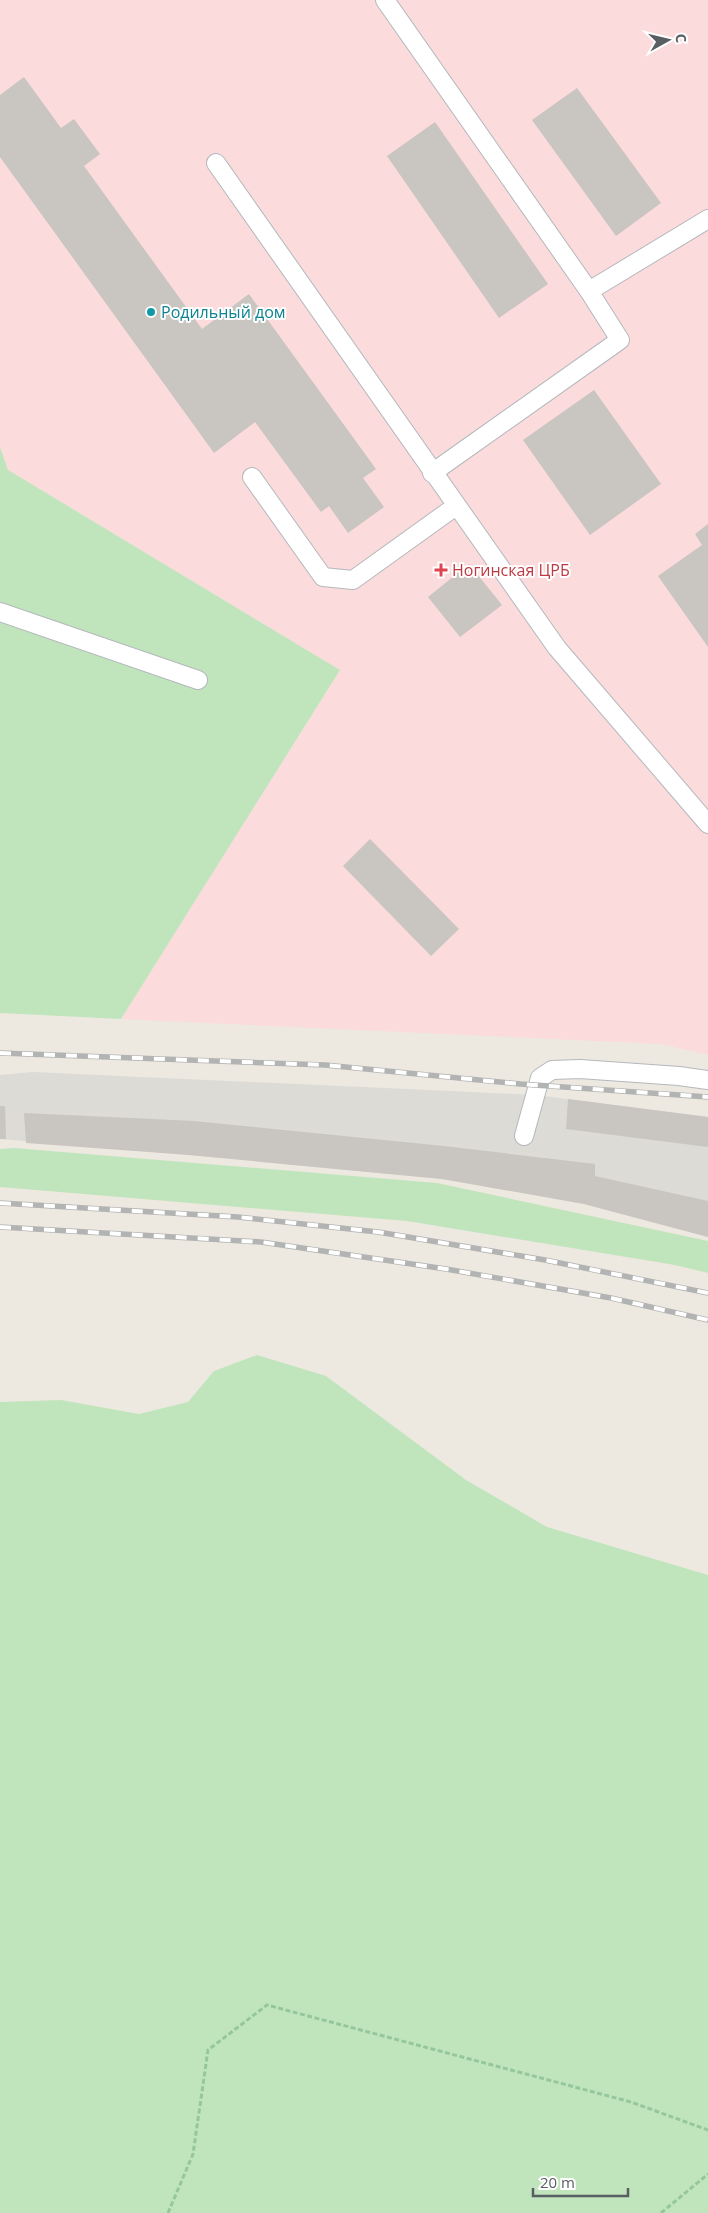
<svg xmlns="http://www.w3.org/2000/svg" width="708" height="2213" viewBox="0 0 708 2213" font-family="'Open Sans',sans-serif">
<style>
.industrial{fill:#dddbd5}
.medical{fill:#fbdbdc}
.green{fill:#c0e5bc}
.building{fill:#c9c5c0}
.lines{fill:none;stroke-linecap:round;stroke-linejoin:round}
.service-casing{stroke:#b4b8bc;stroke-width:20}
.path{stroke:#95c69e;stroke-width:3;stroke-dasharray:5 2.5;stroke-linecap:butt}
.service{stroke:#fff;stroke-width:18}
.rail-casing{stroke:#b2b3b3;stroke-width:5.5}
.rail{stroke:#fff;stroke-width:4;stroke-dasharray:11;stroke-linecap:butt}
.culture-dot{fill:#0f9aa8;stroke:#fff;stroke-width:2}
.health-dot{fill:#e0444e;stroke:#fff;stroke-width:2}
.labels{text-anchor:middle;stroke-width:4;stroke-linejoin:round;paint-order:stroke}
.culture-label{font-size:16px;fill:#0d838f;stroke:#fff;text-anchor:start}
.health-label{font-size:16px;fill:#be3a42;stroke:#fff;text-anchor:start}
</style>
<rect width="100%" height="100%" fill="#ede9e1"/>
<!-- industrial -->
<path class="industrial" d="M 33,1072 L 536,1095 L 708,1117 L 708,1237 L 584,1204 L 442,1179 L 189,1155 L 0,1139 L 0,1075 Z"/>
<!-- medical -->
<path class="medical" d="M 0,0 L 708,0 L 708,1055 L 661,1044 L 121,1019 L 340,670 L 8,470 L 0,446 Z"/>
<!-- green -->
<g class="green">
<path d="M 0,447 L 8,470 L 340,670 L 121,1019 L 0,1013 Z"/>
<path d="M 14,1148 L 437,1183 L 708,1241 L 708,1273 L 675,1265 L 407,1221 L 0,1187 L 0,1149 Z"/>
<path d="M 257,1355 L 326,1376 L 466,1480 L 547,1527 L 708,1575 L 708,2213 L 0,2213 L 0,1402 L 61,1400 L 139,1414 L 188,1402 L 214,1371 Z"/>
</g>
<!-- building -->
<g class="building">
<path d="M 24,77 L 61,128 L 74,119 L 100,154 L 84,166 L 202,329 L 249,294 L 376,469 L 363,478 L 384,507 L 348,533 L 329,506 L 321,512 L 255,422 L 214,453 L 0,157 L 0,95 Z"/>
<path d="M 577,88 L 661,203 L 616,236 L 532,120 Z"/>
<path d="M 435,122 L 548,284 L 499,318 L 387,156 Z"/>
<path d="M 594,390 L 661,484 L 590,535 L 523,440 Z"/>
<path d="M 708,524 L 708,647 L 658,576 L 702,545 L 695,534 Z"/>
<path d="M 469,564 L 502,605 L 460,637 L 428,597 Z"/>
<path d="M 370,839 L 459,929 L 431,956 L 343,866 Z"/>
<path d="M 568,1099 L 708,1117 L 708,1147 L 566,1129 Z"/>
<path d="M 0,1106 L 5,1106 L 6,1139 L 0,1139 Z"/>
<path d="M 24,1113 L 194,1121 L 444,1146 L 595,1164 L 595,1176 L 708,1201 L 708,1237 L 584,1204 L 442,1179 L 189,1155 L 26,1143 Z"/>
</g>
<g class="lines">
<defs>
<g id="service">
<path d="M 385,0 L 589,291 L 620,340 L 432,473"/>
<path d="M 216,163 L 557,648 L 708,824"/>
<path d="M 589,291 L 708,219"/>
<path d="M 252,477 L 323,577 L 353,580 L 456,506"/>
<path d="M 0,612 L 198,680"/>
<path d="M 524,1136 L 540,1078 L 552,1070 L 580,1069 L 679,1076 L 708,1080"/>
</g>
</defs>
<!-- service casing -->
<use href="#service" class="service-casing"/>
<!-- path -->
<g class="path">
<path d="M 168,2213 L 193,2154 L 208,2050 L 267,2005 L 631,2102 L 708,2130"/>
<path d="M 661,2213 L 708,2174"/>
</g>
<!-- service -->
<use href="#service" class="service"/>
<defs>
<g id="rail">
<path d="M 0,1053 L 325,1065 L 520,1084 L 708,1097"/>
<path d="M 0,1203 L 238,1217 L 378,1232 L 545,1260 L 708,1293"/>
<path d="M 0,1227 L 261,1242 L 446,1269 L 611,1298 L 708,1320"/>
</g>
</defs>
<!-- rail casing -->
<use href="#rail" class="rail-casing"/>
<!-- rail -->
<use href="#rail" class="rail"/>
</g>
<!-- markers -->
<circle class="culture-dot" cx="151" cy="312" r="5"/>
<path class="health-dot" d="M438.5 562.5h5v5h5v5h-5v5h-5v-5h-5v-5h5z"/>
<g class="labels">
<!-- culture labels -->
<g class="culture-label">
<text x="161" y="318">Родильный дом</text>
</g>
<!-- health labels -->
<g class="health-label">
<text x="452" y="576">Ногинская ЦРБ</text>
</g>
</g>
<!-- north arrow -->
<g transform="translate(668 40) rotate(82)" stroke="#ffffff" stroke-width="4" paint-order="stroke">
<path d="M0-4L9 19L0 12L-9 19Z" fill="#595e62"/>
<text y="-8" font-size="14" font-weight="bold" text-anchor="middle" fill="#595e62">С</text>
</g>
<!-- scale -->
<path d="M533 2188v8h95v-8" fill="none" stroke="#595e62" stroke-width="2.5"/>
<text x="540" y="2188" font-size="15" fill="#595e62" stroke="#ffffff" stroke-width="4" paint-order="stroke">20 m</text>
</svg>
